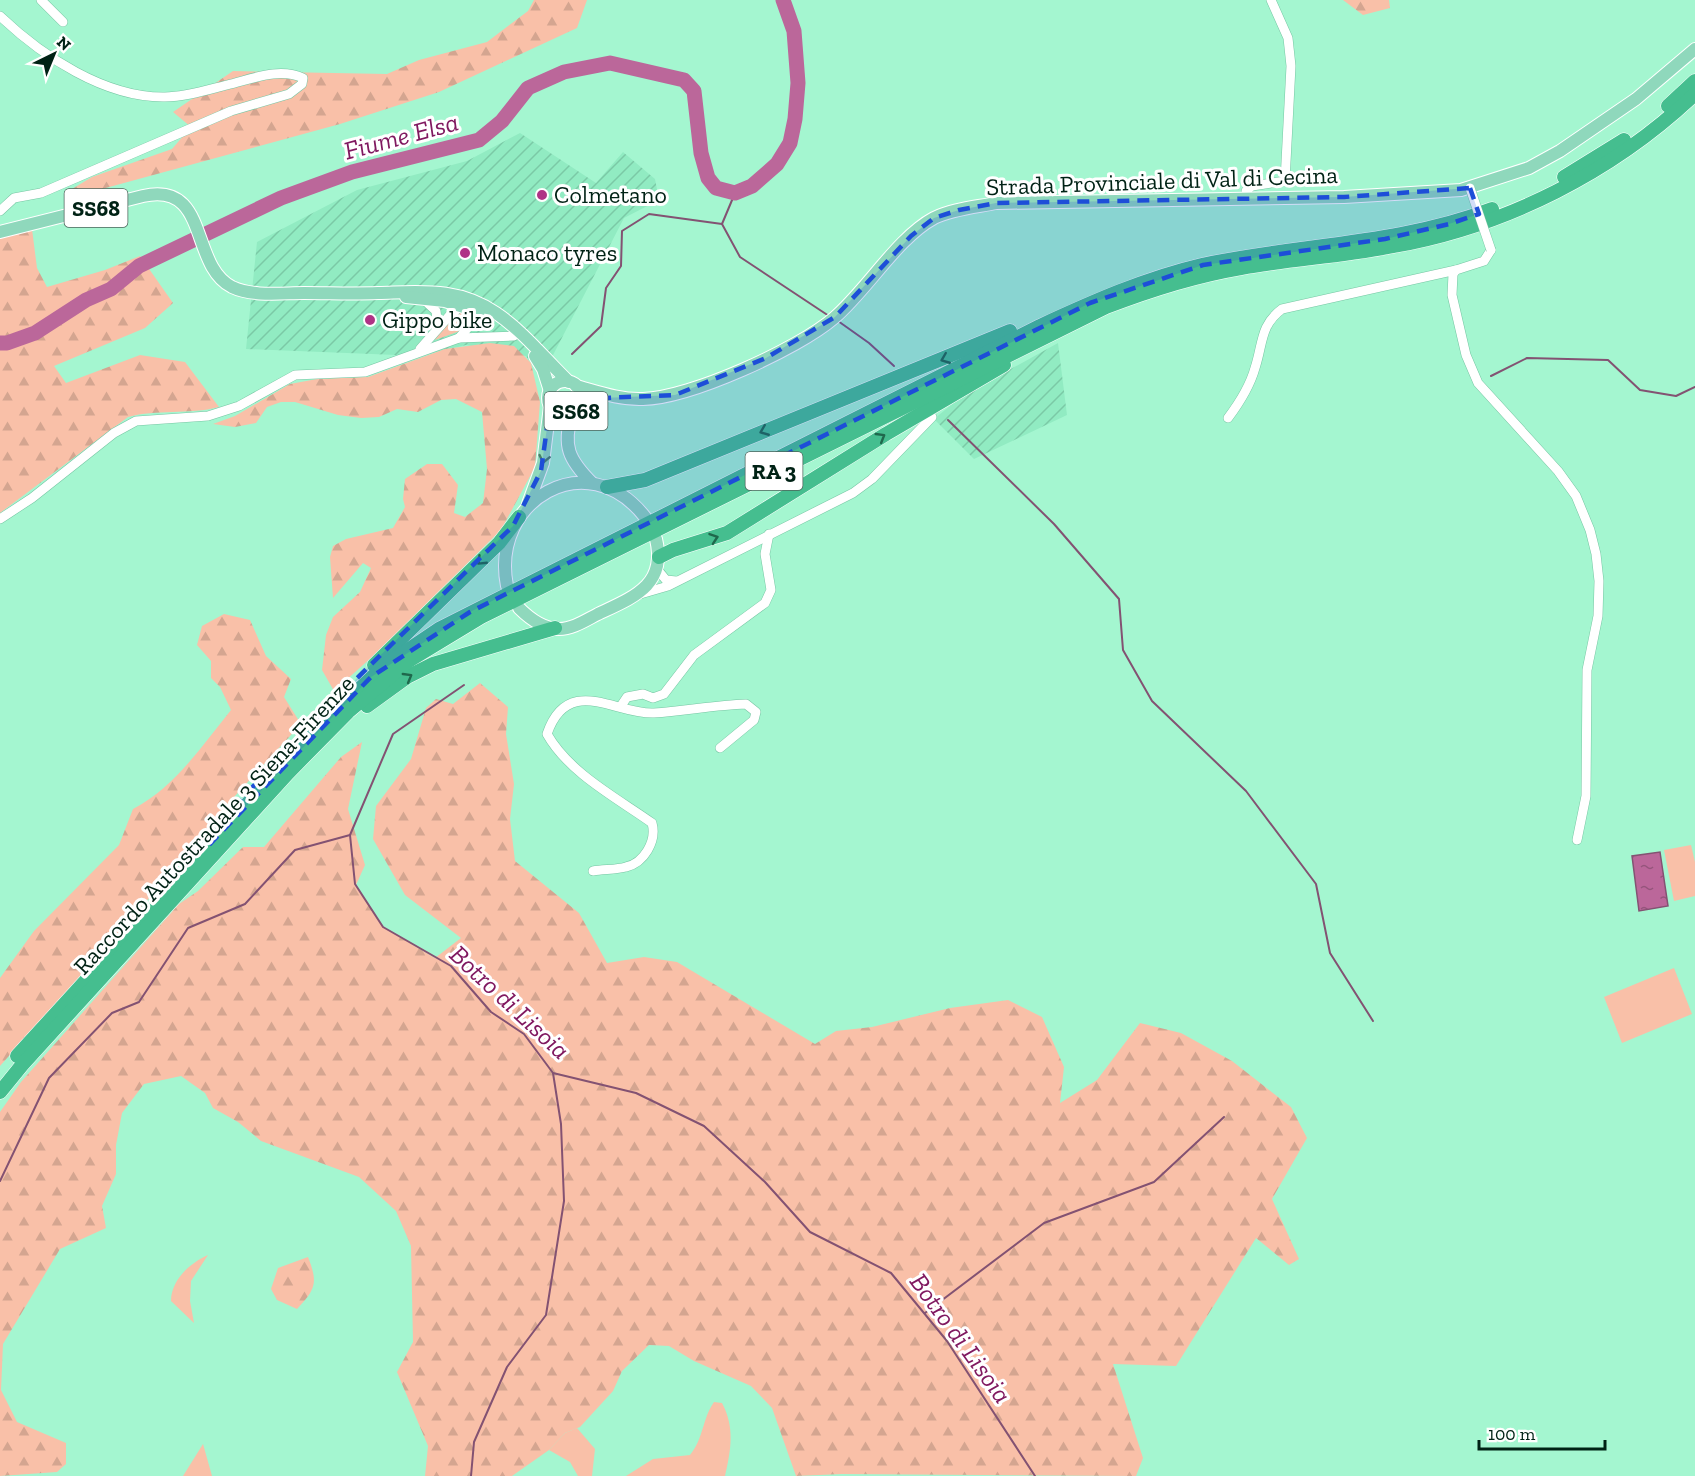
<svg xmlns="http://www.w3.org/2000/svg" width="1695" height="1476" viewBox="0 0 1695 1476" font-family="'Zilla Slab',serif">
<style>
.industrial{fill:url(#industrial-furrows)}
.grass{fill:#f9c0a8}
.forest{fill:url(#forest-firs)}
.water{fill:url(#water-ripples);stroke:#835272;stroke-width:1.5}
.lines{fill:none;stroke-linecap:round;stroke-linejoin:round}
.stream{stroke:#835272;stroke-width:2}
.river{stroke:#bb679a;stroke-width:15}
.minor-casing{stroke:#76c6a3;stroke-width:10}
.major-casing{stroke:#fff;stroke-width:14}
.highway-casing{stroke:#fff;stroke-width:15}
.minor{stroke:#fff;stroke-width:9}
.major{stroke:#8fd8bc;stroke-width:12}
.highway{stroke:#45be8f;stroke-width:14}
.minor-bridge-casing{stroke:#76c6a3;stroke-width:10;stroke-linecap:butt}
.minor-bridge{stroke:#fff;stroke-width:9}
.oneway{stroke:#1f684c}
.oneway2{stroke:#487d68}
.marked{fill:#1d4ed8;fill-opacity:0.2;stroke:#1d4ed8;stroke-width:4.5;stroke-dasharray:12 8;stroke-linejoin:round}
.poi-dot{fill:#af3486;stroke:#fff;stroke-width:2}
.labels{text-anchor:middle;stroke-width:6;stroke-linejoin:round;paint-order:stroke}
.shield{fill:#fff;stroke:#4c645b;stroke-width:1.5}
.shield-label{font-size:22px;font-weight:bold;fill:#002215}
.street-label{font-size:24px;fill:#002215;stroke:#fff}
.poi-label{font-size:24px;fill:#002215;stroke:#fff;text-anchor:start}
.water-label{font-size:26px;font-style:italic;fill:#801960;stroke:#fff}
</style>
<defs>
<pattern id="industrial-furrows" width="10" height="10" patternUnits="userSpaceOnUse" patternTransform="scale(1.5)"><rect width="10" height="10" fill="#91ebc2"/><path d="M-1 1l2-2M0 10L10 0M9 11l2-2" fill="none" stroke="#7bc9a6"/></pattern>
<pattern id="forest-firs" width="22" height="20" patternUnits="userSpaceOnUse" patternTransform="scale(1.5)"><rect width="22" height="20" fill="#f9c0a8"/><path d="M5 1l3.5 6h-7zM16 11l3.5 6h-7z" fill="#d4a590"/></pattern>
<pattern id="water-ripples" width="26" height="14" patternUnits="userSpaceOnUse" patternTransform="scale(1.5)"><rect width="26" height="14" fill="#bb679a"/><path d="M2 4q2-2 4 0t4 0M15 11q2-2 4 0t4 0" fill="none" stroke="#96547c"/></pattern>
</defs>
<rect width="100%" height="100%" fill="#a4f6d0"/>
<!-- industrial -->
<g class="industrial">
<path d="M 520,133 L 596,183 L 623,152 L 655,179 L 659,200 L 624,218 L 552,357 L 531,363 L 526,356 L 466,345 L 421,356 L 246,349 L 257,242 L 357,190 L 467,161 Z"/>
<path d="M 1058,343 L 1067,415 L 974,459 L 934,419 L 962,396 Z"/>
</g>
<!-- grass -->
<g class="grass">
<path d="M 460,311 L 468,311 L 469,321 L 460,331 L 435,340 L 445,324 Z"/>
<path d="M 1691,845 L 1695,862 L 1695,896 L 1674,901 L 1664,850 Z"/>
<path d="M 1674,968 L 1692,1014 L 1622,1043 L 1604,997 Z"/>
<path d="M 208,1255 L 191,1281 L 190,1301 L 194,1323 L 171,1301 C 171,1280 190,1263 208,1255 Z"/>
<path d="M 714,1402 L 722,1403 C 735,1427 731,1450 725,1476 L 626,1476 L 653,1459 L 690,1455 C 704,1438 702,1419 714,1402 Z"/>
<path d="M 577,1428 L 595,1449 L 592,1476 L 578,1476 L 570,1462 L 549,1450 L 565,1433 Z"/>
<path d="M 203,1444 L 212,1476 L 183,1476 Z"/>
</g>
<!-- forest -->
<g class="forest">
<path d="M 534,0 L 587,0 L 577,28 L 439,92 L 340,124 L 91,192 L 72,189 L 92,177 L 172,149 L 191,127 L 173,112 L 233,71 L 387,74 L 419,60 L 487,42 L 528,11 Z"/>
<path d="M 1343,0 L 1389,0 L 1390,8 L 1363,15 Z"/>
<path d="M 32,229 L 37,268 L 47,287 L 105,270 L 140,256 L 173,303 L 145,328 L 54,366 L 66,383 L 140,355 L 185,362 L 219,407 C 189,415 157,409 128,417 L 0,513 L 0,237 Z"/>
<path d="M 490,343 L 514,346 L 531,363 L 540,402 L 535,467 L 501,530 L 373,656 L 334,691 L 322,670 L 326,635 L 333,617 L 360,592 L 371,568 L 363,563 L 333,598 L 330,557 L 333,546 L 346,539 L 393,528 L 405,507 L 403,499 L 405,479 L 427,464 L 442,464 L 458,485 L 454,513 L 465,517 L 483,503 L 487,469 L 482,412 L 456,399 L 441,400 L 418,412 L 397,409 L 379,417 L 361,418 L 338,415 L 295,402 L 281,402 L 267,407 L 256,423 L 235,427 L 213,424 L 235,416 L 290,384 L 317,379 L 368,377 L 445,349 Z"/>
<path d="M 224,614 L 250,620 L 266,656 L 291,679 L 284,697 L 301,724 L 213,820 L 199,842 L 0,1066 L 0,978 L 34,931 L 119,845 L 133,809 C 174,788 202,746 231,710 L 220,687 L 211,678 L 211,661 L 197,645 L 202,626 Z"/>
<path d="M 480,683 L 508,707 L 506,734 L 514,784 L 510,819 L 515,861 L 579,913 L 607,963 L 644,957 L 677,962 L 815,1044 L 836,1031 L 872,1027 L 950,1008 L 1008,1000 L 1042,1017 L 1064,1067 L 1060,1103 L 1097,1080 L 1140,1023 L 1181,1033 L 1232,1061 L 1291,1107 L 1307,1138 L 1272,1199 L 1299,1259 L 1289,1265 L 1256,1238 L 1176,1366 L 1113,1364 L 1143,1458 L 1136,1476 L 842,1474 L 796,1476 L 772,1408 L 751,1386 L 694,1361 L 669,1346 L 649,1345 L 622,1371 L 613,1391 L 580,1427 L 565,1433 L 549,1450 L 512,1476 L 425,1476 L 428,1446 L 397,1372 L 413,1342 L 411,1246 L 396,1211 L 359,1177 L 261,1141 L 238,1122 L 213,1108 L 205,1093 L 181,1076 L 144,1084 L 122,1113 L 116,1145 L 116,1174 L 102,1206 L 106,1228 L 60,1249 L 3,1344 L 1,1390 L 17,1422 L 66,1443 L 66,1464 L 57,1472 L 0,1476 L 0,1112 L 21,1082 L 179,904 L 198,891 L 243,847 L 264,847 L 341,757 L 362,742 L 348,809 L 365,865 L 356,885 L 383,927 L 435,958 L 461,938 L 405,895 L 373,839 L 376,806 L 411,759 L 426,708 L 436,699 L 453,704 Z"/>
<path d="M 308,1257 C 318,1283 316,1289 297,1309 L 277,1300 L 271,1289 L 278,1268 Z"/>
</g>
<!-- water -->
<path class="water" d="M 1660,852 L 1668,906 L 1639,911 L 1632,856 Z"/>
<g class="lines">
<!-- stream -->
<g class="stream">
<path d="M 722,224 L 740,257 L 829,316"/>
<path d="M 838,321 L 869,343 L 894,366"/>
<path d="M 572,354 L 601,326 L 606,288 L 621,266 L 622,231 L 649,214 L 722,224 L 735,193"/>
<path d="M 1491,376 L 1527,358 L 1608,360 L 1640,390 L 1676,396 L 1695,387"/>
<path d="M 948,420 L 1054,524 L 1119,599 L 1123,650 L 1152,701 L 1246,791 L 1316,884 L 1330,953 L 1373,1021"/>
<path d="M 464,685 L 393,734 L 350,835 L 355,884 L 383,927 L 451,966 L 491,1012 L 524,1034 L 553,1073 L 636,1093 L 704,1126 L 765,1182 L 810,1232 L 891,1273 L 947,1341 L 1035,1476"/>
<path d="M 0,1181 L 49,1078 L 112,1013 L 139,1002 L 188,928 L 245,904 L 295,850 L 350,835"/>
<path d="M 925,1313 L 1044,1223 L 1154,1182 L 1224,1117"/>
<path d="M 471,1476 L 474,1442 L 507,1367 L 546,1315 L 564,1201 L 561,1124 L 553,1073"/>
</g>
<!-- river -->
<path class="river" d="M 0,343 L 7,343 L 35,333 L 86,300 L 111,289 L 139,266 L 281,198 L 352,172 L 479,140 L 502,121 L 528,88 L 564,72 L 610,63 L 684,80 L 694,91 L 701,153 L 708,178 L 716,188 L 735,193 L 752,186 L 777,164 L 790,143 L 795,119 L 798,83 L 794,31 L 783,0"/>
<defs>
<g id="minor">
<path d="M 41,0 L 63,22"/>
<path d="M 0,16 C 42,56 105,98 165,97 C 185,97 207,90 227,85 C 252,79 279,67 303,78 L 302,84 L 289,94 L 231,111 L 41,193 L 14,198 L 0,211"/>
<path d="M 1247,198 L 1246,191 L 1252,186 L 1285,181 L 1291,66 L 1288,38 L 1271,0"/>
<path d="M 1491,250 L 1484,261 L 1456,270 L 1453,274 L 1452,295 L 1466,355 L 1478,383 L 1558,471 L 1576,496 L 1590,530 L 1596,554 L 1599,581 L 1598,616 L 1587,670 L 1586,796 L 1577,840"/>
<path d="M 423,299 L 436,311 L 438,328"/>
<path d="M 459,338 L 472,323 L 473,307"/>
<path d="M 420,349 L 450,315 L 464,304"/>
<path d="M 1228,418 C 1240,402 1250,386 1255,368 C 1263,344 1260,325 1282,309 L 1456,270"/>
<path d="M 0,519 L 32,498 L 114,433 L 136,421 L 208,416 L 239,406 L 295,375 L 365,372 L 459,338 L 514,336"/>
<path d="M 657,569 L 666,580 L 676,581"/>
<path d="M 637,595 L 668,586 L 853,493 L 872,479 L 932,417"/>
<path d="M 621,706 L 627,697 L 643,694 L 653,698 L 664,694 L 694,655 L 765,603 L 771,590 L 765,554 L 769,534"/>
<path d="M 593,871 C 603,869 616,870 626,867 C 644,863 657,841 652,823 C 617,798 569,773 547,734 C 568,673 616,715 654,713 C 685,711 715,705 746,704 L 756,712 L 754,720 L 720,748"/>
</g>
<g id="major">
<path d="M 0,232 L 143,196 C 210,181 189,265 232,287 C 253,297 282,293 304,293 C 329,293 353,294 378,293 C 421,292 458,287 496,313 C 524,332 545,359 569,382"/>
<path d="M 406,297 L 445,301 L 479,312"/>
<path d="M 535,356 L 543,369 L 550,391"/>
<circle cx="565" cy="398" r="17"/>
<path d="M 576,386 C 598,392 620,400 643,399 C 690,398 798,349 834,318 C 867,290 897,238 934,218 C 952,209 976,207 996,203 L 1344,197 L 1461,190 L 1529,168 L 1560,151 L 1636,99 L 1695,49"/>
<path d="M 572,414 C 562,446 569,460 592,483"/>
<path d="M 528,504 L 543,463 L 550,406"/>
<path d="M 507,586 C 490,500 587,443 645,517"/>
<path d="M 519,608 C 530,619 543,629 559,629 C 573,629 586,620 598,614 C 634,597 667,585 656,539"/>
</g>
<g id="highway">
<path d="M 1668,106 L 1695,81"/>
<path d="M 1564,177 L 1624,140"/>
<path d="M 607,487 L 645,480 L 1010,331"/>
<path d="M 659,557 L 673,550 L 727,533 L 886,434 L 1004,365"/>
<path d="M 374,665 L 499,543 L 519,517"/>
<path d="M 367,706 L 407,677 L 433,664 L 555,628"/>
<path d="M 17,1056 L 312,733 L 384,666 L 439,629 L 1040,326 C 1092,302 1146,278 1202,265 C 1299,244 1398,245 1492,209"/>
<path d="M 0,1092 L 22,1065 L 288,773 L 348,712 L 410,660 L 481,617 L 1106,307 C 1150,290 1194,276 1241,268 C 1292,259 1344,256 1394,246 C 1506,226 1613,172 1695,94"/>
</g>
</defs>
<!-- minor casing -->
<use href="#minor" class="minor-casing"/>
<!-- major casing -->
<use href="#major" class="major-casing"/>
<!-- highway casing -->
<use href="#highway" class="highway-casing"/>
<!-- minor -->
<use href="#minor" class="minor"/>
<!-- major -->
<use href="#major" class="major"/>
<!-- highway -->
<use href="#highway" class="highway"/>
<defs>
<path id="minor-bridge" d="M 1470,188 L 1491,250"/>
</defs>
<!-- minor-bridge casing -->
<use href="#minor-bridge" class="minor-bridge-casing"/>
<!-- minor-bridge -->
<use href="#minor-bridge" class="minor-bridge"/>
</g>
<!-- one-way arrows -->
<defs><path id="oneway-chevron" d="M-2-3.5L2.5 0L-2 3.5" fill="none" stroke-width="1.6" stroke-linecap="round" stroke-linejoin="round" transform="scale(1.5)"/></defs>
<g class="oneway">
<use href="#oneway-chevron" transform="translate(945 359) rotate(158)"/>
<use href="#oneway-chevron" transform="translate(764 431) rotate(158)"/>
<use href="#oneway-chevron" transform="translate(881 437) rotate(-31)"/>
<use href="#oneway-chevron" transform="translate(714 538) rotate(-19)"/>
<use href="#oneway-chevron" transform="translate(481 561) rotate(136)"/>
<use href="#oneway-chevron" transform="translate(408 677) rotate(-30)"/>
</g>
<use class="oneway2" href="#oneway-chevron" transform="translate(544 459) rotate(102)"/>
<!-- marked area -->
<path class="marked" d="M 1470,188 L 1479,214 L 1449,224 L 1385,239 L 1203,265 L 1090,303 L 470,612 L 371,677 L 208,846 L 217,826 L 312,722 L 513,526 L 541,471 L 550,406 L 567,415 L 602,398 L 675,395 L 766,358 L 835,317 L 911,236 L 934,218 L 959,210 L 996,203 L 1344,197 Z"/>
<!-- markers -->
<g class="poi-dot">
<circle cx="542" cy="195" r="6"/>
<circle cx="465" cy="253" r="6"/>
<circle cx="370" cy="320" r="6"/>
</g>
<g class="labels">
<!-- shield labels -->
<g class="shield">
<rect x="64.5" y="189" width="63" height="38" rx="4.5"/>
<rect x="544.5" y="392" width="63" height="38" rx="4.5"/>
<rect x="745.5" y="452" width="57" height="38" rx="4.5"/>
</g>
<g class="shield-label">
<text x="96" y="216">SS68</text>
<text x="576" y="419">SS68</text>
<text x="774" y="479">RA 3</text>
</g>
<!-- street labels -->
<g class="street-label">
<text transform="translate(1162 181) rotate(-2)" y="8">Strada Provinciale di Val di Cecina</text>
<text transform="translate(214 825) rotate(-47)" y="8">Raccordo Autostradale 3 Siena-Firenze</text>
</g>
<!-- poi labels -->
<g class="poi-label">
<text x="554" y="203">Colmetano</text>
<text x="477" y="261">Monaco tyres</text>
<text x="382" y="328">Gippo bike</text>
</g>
<!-- water labels -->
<g class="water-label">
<text transform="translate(401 136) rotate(-15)" y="9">Fiume Elsa</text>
<text transform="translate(510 1002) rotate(43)" y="9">Botro di Lisoia</text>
<text transform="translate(961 1338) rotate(54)" y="9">Botro di Lisoia</text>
</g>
</g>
<!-- north arrow -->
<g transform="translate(54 54) rotate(43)" stroke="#ffffff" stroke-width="4.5" paint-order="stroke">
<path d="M0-4.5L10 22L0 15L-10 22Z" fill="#002215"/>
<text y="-9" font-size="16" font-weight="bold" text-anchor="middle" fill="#002215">N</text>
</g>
<!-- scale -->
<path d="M1479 1440v9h126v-9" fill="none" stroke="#002215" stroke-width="3"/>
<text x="1488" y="1440" font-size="18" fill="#002215" stroke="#ffffff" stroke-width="4.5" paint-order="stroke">100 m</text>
</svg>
